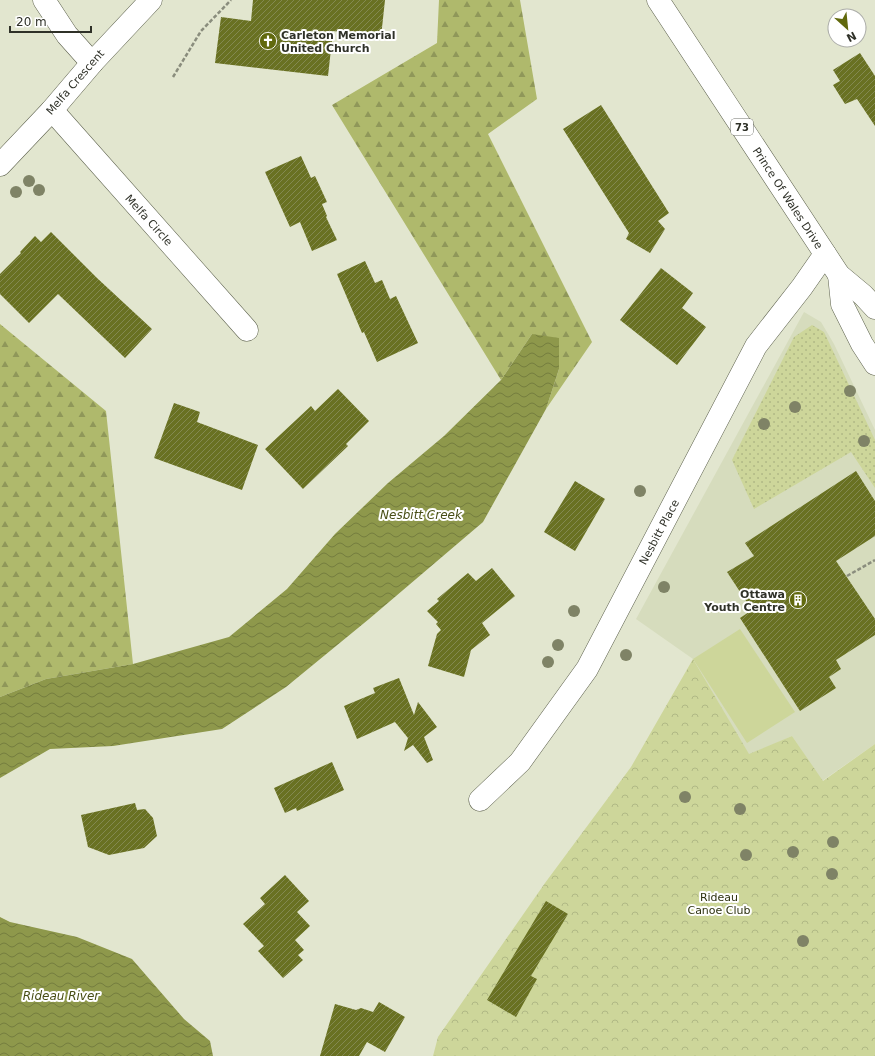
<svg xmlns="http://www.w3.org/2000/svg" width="875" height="1056" viewBox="0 0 875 1056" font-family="'DejaVu Sans',sans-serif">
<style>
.built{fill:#d6dcbd}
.grass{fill:url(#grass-dots)}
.forest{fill:url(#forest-firs)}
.park{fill:url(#park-crowns)}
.pitch{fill:#cdd69a}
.water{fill:url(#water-waves)}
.building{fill:url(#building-hatch)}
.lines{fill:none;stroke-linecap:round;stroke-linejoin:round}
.minor-casing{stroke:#5d614d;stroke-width:23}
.major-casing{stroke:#5d614d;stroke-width:23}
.path{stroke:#8a8d7d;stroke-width:2.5;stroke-dasharray:4 2;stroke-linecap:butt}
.minor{stroke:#fff;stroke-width:22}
.major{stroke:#fff;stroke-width:22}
.tree{fill:#7f8366}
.labels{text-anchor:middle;stroke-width:4;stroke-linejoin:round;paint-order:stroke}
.shield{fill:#fff;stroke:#6d6f68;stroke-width:1}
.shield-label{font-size:10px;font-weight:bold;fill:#2f3128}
.poi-label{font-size:11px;font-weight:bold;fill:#2f3128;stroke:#fff;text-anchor:start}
.street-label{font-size:11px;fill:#2f3128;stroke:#fff}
.park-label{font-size:11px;fill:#2e3210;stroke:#fff}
.water-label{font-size:12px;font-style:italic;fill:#484e15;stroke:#fff}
</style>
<defs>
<pattern id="grass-dots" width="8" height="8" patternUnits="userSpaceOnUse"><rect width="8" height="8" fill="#cdd69a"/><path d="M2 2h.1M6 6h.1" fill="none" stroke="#b0b885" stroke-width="1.8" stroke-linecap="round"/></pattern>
<pattern id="forest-firs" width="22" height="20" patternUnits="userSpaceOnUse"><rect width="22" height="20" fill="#afb96c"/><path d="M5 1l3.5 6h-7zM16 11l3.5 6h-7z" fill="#8f9759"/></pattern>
<pattern id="park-crowns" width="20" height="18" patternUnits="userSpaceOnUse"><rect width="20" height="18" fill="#cdd69a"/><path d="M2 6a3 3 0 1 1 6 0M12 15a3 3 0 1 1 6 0" fill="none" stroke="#b0b885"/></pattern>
<pattern id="water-waves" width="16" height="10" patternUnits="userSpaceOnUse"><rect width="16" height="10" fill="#8e984b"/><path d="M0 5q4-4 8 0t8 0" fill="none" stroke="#747d3e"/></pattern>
<pattern id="building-hatch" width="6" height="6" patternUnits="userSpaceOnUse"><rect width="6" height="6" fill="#697122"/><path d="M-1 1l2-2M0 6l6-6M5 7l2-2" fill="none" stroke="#838951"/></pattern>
</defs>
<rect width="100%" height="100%" fill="#e2e6cf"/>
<!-- built -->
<path class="built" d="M 804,312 L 821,322 L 834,344 L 875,430 L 875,744 L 822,781 L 792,736 L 749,755 L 693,659 L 636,619 Z"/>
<!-- grass -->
<path class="grass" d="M 812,325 L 824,332 L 875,440 L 875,488 L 851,452 L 754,509 L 732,460 L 794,337 Z"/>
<!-- forest -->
<g class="forest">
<path d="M 439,0 L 520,0 L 537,99 L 488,134 L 592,342 L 546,409 L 559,369 L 532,334 L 501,380 L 332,105 L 437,43 Z"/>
<path d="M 0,324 L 106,411 L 133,664 L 46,679 L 0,697 Z"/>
</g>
<!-- park -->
<path class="park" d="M 693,659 L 749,754 L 792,736 L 823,781 L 875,744 L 875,1056 L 433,1056 L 438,1037 L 545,883 L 631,767 Z"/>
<!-- pitch -->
<path class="pitch" d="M 740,629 L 795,712 L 747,743 L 693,659 Z"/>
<!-- water -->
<g class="water">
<path d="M 532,334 L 559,338 L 559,369 L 546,409 L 483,522 L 369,619 L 286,687 L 222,729 L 113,746 L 50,749 L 0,778 L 0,697 L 46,679 L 133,664 L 229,637 L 287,589 L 335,534 L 388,483 L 444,436 L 501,380 Z"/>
<path d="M 0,917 L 10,922 L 77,937 L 132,959 L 184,1019 L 210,1041 L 213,1056 L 0,1056 Z"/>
</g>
<!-- building -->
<g class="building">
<path d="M 253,0 L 385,0 L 381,37 L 333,31 L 328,76 L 215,63 L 221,17 L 251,21 Z"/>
<path d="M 860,53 L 875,76 L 875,126 L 857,99 L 845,104 L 833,85 L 840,81 L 833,70 Z"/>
<path d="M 601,105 L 669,213 L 658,221 L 665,229 L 650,253 L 626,239 L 629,233 L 563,129 Z"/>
<path d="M 301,156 L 311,178 L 315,176 L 327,202 L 322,204 L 327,216 L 326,217 L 337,240 L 312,251 L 300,222 L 290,227 L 265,172 Z"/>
<path d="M 51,232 L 97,278 L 152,329 L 125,358 L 58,294 L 29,323 L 0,294 L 0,274 L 21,253 L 20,252 L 35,236 L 41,242 Z"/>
<path d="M 365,261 L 375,283 L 382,280 L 390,299 L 396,296 L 418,343 L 377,362 L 364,332 L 362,333 L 337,274 Z"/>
<path d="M 661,268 L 693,293 L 682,308 L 706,327 L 677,365 L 620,320 Z"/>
<path d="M 338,389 L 369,421 L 346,444 L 348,446 L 303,489 L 265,449 L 311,406 L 315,411 Z"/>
<path d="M 174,403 L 200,412 L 197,422 L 258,445 L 242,490 L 154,458 Z"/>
<path d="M 856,471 L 875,501 L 875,536 L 836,561 L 875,619 L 875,635 L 836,660 L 841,669 L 829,677 L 836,688 L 800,711 L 740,618 L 752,610 L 727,572 L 754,556 L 745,543 Z"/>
<path d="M 575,481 L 605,499 L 575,551 L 544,532 Z"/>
<path d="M 492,568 L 515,596 L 482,623 L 490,635 L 471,650 L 464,677 L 428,666 L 437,634 L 441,630 L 436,624 L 438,622 L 427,611 L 439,601 L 437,599 L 468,573 L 476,581 Z"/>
<path d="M 399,678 L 414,715 L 418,702 L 437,727 L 424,737 L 433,760 L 427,763 L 413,745 L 404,751 L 408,738 L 395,722 L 357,739 L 344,706 L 375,693 L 373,688 Z"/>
<path d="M 332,762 L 344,790 L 297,811 L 296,808 L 285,813 L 274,788 Z"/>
<path d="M 135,803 L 137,810 L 145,809 L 153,818 L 157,836 L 144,848 L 109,855 L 88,847 L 81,815 Z"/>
<path d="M 285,875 L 309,901 L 297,912 L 310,926 L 295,940 L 304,950 L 298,955 L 303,960 L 283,978 L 258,951 L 264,946 L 243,924 L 265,904 L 260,898 Z"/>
<path d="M 546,901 L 568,914 L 531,976 L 537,979 L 516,1017 L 487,1000 Z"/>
<path d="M 379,1002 L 405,1017 L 385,1052 L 367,1042 L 359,1056 L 320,1056 L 335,1004 L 356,1010 L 361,1008 L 373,1012 Z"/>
</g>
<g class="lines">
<defs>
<g id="minor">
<path d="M 44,0 L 67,35 L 92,63"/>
<path d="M 52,110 L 247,330"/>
<path d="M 0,165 L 52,110 L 92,63 L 151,0"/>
<path d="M 480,800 L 520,762 L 587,669 L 756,346 L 802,287 L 825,254"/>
</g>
<g id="major">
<path d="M 658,0 L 839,275 L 863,295 L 875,308"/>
<path d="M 839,275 L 842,304 L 862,344 L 875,364"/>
</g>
</defs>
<!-- minor casing -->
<use href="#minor" class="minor-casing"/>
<!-- major casing -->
<use href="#major" class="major-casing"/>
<!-- path -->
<g class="path">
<path d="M 173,77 L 201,31 L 231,0"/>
<path d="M 847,576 L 875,560"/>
</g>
<!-- minor -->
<use href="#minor" class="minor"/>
<!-- major -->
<use href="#major" class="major"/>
</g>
<!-- trees -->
<g class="tree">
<circle cx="29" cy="181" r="6"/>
<circle cx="39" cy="190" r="6"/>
<circle cx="16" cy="192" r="6"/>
<circle cx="850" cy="391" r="6"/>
<circle cx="795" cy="407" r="6"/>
<circle cx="764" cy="424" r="6"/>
<circle cx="864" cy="441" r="6"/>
<circle cx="640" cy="491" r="6"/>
<circle cx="664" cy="587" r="6"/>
<circle cx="574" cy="611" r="6"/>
<circle cx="558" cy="645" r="6"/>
<circle cx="626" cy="655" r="6"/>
<circle cx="548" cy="662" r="6"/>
<circle cx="685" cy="797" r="6"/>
<circle cx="740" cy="809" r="6"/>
<circle cx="833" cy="842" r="6"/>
<circle cx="793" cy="852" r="6"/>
<circle cx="746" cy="855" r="6"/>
<circle cx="832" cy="874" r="6"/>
<circle cx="803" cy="941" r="6"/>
</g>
<!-- icons -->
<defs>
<symbol id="church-disc" viewBox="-11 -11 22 22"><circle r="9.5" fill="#61690d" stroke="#fff"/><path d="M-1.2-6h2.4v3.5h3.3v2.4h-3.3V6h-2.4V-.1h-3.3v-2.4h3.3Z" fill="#fff"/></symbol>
<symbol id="building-disc" viewBox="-11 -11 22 22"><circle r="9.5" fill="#61690d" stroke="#fff"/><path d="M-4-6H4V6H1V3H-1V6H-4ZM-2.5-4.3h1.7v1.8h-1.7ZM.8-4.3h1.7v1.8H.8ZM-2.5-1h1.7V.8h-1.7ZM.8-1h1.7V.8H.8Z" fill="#fff"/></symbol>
</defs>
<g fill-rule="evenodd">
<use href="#church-disc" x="258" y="31" width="20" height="20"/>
<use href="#building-disc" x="788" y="590" width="20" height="20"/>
</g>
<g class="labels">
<!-- shield labels -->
<rect class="shield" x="731" y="119" width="22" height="16" rx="3"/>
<g class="shield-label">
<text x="742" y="131">73</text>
</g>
<!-- poi labels -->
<g class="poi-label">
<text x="281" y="39">Carleton Memorial<tspan x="281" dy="13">United Church</tspan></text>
<text x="785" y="598" text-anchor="end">Ottawa<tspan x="785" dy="13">Youth Centre</tspan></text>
</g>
<!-- street labels -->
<g class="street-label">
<text transform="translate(75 82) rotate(-49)" y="4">Melfa Crescent</text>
<text transform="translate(788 198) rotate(57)" y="4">Prince Of Wales Drive</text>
<text transform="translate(149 220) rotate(48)" y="4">Melfa Circle</text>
<text transform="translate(659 532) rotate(-62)" y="4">Nesbitt Place</text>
</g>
<!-- park labels -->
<g class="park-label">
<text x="719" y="901">Rideau<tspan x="719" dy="13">Canoe Club</tspan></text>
</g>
<!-- water labels -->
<g class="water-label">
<text x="421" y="519">Nesbitt Creek</text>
<text x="61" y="1000">Rideau River</text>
</g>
</g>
<!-- north arrow -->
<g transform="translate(847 28) rotate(153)"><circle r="19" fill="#ffffff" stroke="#acada9"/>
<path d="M0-3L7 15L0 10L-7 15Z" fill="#61690d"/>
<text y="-6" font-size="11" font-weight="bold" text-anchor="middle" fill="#2f3128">N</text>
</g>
<!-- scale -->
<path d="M10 26v6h81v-6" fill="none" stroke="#2f3128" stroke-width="2"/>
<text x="16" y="26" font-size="12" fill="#2f3128" stroke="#ffffff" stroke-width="3" paint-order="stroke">20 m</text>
</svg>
